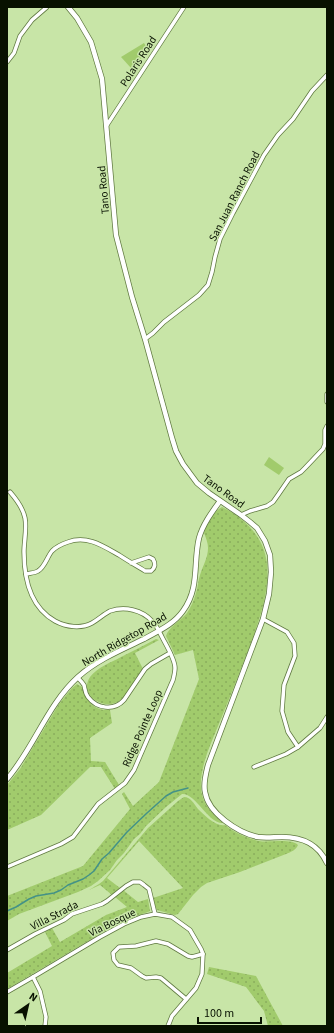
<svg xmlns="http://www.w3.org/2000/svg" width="334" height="1033" viewBox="0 0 334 1033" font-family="'Source Sans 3',sans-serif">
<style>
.grass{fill:url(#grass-dots)}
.garden{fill:#a1cb6c}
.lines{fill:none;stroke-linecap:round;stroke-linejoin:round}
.stream{stroke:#439287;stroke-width:1.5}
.minor-casing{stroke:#617a42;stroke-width:5}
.tertiary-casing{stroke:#617a42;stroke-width:6}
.minor{stroke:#fff;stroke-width:3.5}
.tertiary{stroke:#fff;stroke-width:4.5}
.labels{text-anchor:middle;stroke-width:3;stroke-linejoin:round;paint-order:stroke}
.street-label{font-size:11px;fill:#081100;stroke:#c8e5a7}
</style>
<defs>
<pattern id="grass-dots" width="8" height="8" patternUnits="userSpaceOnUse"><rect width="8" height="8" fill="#a1cb6c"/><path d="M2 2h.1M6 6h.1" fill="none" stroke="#89ad5c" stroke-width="1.8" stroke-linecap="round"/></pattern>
</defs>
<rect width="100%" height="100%" fill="#c8e5a7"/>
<!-- grass -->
<g class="grass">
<path d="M 222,507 C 243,517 262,535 266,558 C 273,591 254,635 242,666 C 234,687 225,709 216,731 C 209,748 197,775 202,795 C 205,807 214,815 223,823 C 208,824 196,793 182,794 L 166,807 L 146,826 L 140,834 L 134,839 L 124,853 L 117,860 L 110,870 L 98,881 L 91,886 L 78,892 L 19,914 L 7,921 L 7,896 L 83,866 L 130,809 L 122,794 L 124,792 L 133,806 L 159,782 L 199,679 L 193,650 L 175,655 L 166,636 C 168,628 181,620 187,613 C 191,607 194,600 196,593 C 198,587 198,581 200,575 C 203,565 208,558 208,548 C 208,543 206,538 204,533 C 207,524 214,511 222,507 Z"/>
<path d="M 156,639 L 159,640 L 135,653 L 143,669 C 134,678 130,695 119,701 C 104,711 78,695 90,677 C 98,667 110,663 121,657 C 133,651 145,645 156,639 Z"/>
<path d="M 77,684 L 82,687 C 87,702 94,711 110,710 L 112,723 L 90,738 L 91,761 L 105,762 L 119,785 L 115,789 L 101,767 L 90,767 L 41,815 L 7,830 L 7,785 L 20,769 L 59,704 L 72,688 Z"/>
<path d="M 184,797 C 191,797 194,804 198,809 C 204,815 216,827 225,825 C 235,833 246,838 259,841 C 269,843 291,838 298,845 C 296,850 291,852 286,854 L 240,872 L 207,883 L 201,887 L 193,895 L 178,914 L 175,915 L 157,910 L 156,908 L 153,898 L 183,888 L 139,841 L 107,878 L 120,888 L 112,895 L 100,885 L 89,890 L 99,884 L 103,881 L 148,828 L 178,801 Z"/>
<path d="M 123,890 L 138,902 L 148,899 L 150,911 L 148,912 L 139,915 L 110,928 L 7,989 L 7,973 L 52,946 L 45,932 L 52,928 L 60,942 L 106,915 L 127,907 L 115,897 Z"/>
<path d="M 209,967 L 256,976 L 283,1026 L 268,1026 L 264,1011 L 246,987 L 207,974 Z"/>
</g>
<!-- garden -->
<g class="garden">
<path d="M 144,43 L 149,51 L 131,68 L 121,57 Z"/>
<path d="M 269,457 L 284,468 L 279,475 L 264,465 Z"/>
</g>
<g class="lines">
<!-- stream -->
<path class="stream" d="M 7,911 L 16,907 L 29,899 L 36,896 L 54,893 L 61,890 L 68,885 L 83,879 L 89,875 L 94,871 L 102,859 L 109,853 L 127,832 L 147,813 L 166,796 L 173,792 L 188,788"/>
<defs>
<g id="minor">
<path d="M 7,62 L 14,53 L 20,36 L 32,20 L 47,7"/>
<path d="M 107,125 L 184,7"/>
<path d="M 145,339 L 153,333 L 164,322 L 199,295 L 208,285 L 212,272 L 215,257 L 220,239 L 233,213 L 264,155 L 278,135 L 293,119 L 312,91 L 327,75"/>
<path d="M 327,394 L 327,402"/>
<path d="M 241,515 L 250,511 L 267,506 L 273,502 L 278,495 L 289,479 L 301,472 L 305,468 L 323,449 L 325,444 L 325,430 L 327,426"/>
<path d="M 26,574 C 30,573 35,573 38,571 C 45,567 47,557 52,551 C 56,547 62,544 68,542 C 87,535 103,546 119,555 C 128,561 137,566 145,571 L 151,571 C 155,568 156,564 153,559 L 149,557 L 131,563"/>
<path d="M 263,619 L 287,632 L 294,643 L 295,656 L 284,685 L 282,711 L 288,732 L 298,747"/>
<path d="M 78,678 C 80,680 82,682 84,685 C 85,689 85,693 88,697 C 97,709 114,711 124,700 L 145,669 L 151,664 L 170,653"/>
<path d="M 254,767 L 286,754 L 298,747 L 320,728 L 327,717"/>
<path d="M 7,867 L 61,844 L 73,837 L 98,804 L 125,783 L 134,770 L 173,680 C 174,676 175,671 175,668 C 175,659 166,645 162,637 C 159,631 157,626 152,621 C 142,610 125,606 110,611 C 104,614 99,619 92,623 C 81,629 66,627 55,621 C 30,607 24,578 24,552 C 24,541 27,529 25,518 C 23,508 17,500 10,492"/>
<path d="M 7,950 L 35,934 L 64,920 L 72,914 L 102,904 L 107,901 L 126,886 L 133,882 L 140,882 L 144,885 L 149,889 L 155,914"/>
<path d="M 33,977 L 40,991 L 46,1017 L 45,1026"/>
<path d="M 7,992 L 33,977 L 100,937 L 124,924 L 141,917 L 155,914 L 172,917 L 190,930 L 201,949 L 203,954 L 202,974 L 196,988 L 172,1016 L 168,1026"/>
<path d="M 186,999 L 161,978 L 156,977 L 146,978 L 142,976 L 131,968 L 118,965 L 114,960 L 113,953 L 119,947 L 136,946 L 156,941 L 168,944 L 188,956 L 192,957 L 203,954"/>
</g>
<g id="tertiary">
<path d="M 68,7 L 77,18 L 91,42 L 102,79 L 116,235 L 132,297 L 145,339 L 172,438 L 176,451 L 183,464 L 197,483 L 209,493 L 241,515 L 250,522 L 257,528 L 265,541 L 270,555 L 271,572 L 269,594 L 263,619 L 208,765 C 206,773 203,783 205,792 C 208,813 238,833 258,837 C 266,838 274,837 282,837 C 303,837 318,844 327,863"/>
<path d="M 7,779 C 34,748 47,705 78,677 C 97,660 121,650 144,639 C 158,631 173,625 183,611 C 200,588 193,563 199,538 C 203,524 212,512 220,501"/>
</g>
</defs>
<!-- minor casing -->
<use href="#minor" class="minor-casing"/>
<!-- tertiary casing -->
<use href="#tertiary" class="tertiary-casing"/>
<!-- minor -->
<use href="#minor" class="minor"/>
<!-- tertiary -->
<use href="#tertiary" class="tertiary"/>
</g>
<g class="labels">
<!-- street labels -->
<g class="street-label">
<text transform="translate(138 61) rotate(-57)" y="4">Polaris Road</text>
<text transform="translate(103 190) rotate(-95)" y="4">Tano Road</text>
<text transform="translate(234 196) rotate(-63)" y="4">San Juan Ranch Road</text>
<text transform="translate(224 491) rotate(36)" y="4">Tano Road</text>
<text transform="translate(124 639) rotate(-30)" y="4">North Ridgetop Road</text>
<text transform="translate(142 728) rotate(-66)" y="4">Ridge Pointe Loop</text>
<text transform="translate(54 915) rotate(-27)" y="4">Villa Strada</text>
<text transform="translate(112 922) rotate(-26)" y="4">Via Bosque</text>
</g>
</g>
<!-- border -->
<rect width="334" height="1033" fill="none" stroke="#081100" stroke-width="16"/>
<!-- north arrow -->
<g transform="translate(28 1005) rotate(34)" stroke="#c8e5a7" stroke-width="3" paint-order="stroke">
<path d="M0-3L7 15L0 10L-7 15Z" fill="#081100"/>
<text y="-6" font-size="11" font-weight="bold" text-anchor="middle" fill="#081100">N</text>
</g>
<!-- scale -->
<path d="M198 1017v6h63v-6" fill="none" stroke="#081100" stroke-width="2"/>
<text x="204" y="1017" font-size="12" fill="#081100" stroke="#c8e5a7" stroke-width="3" paint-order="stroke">100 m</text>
</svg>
